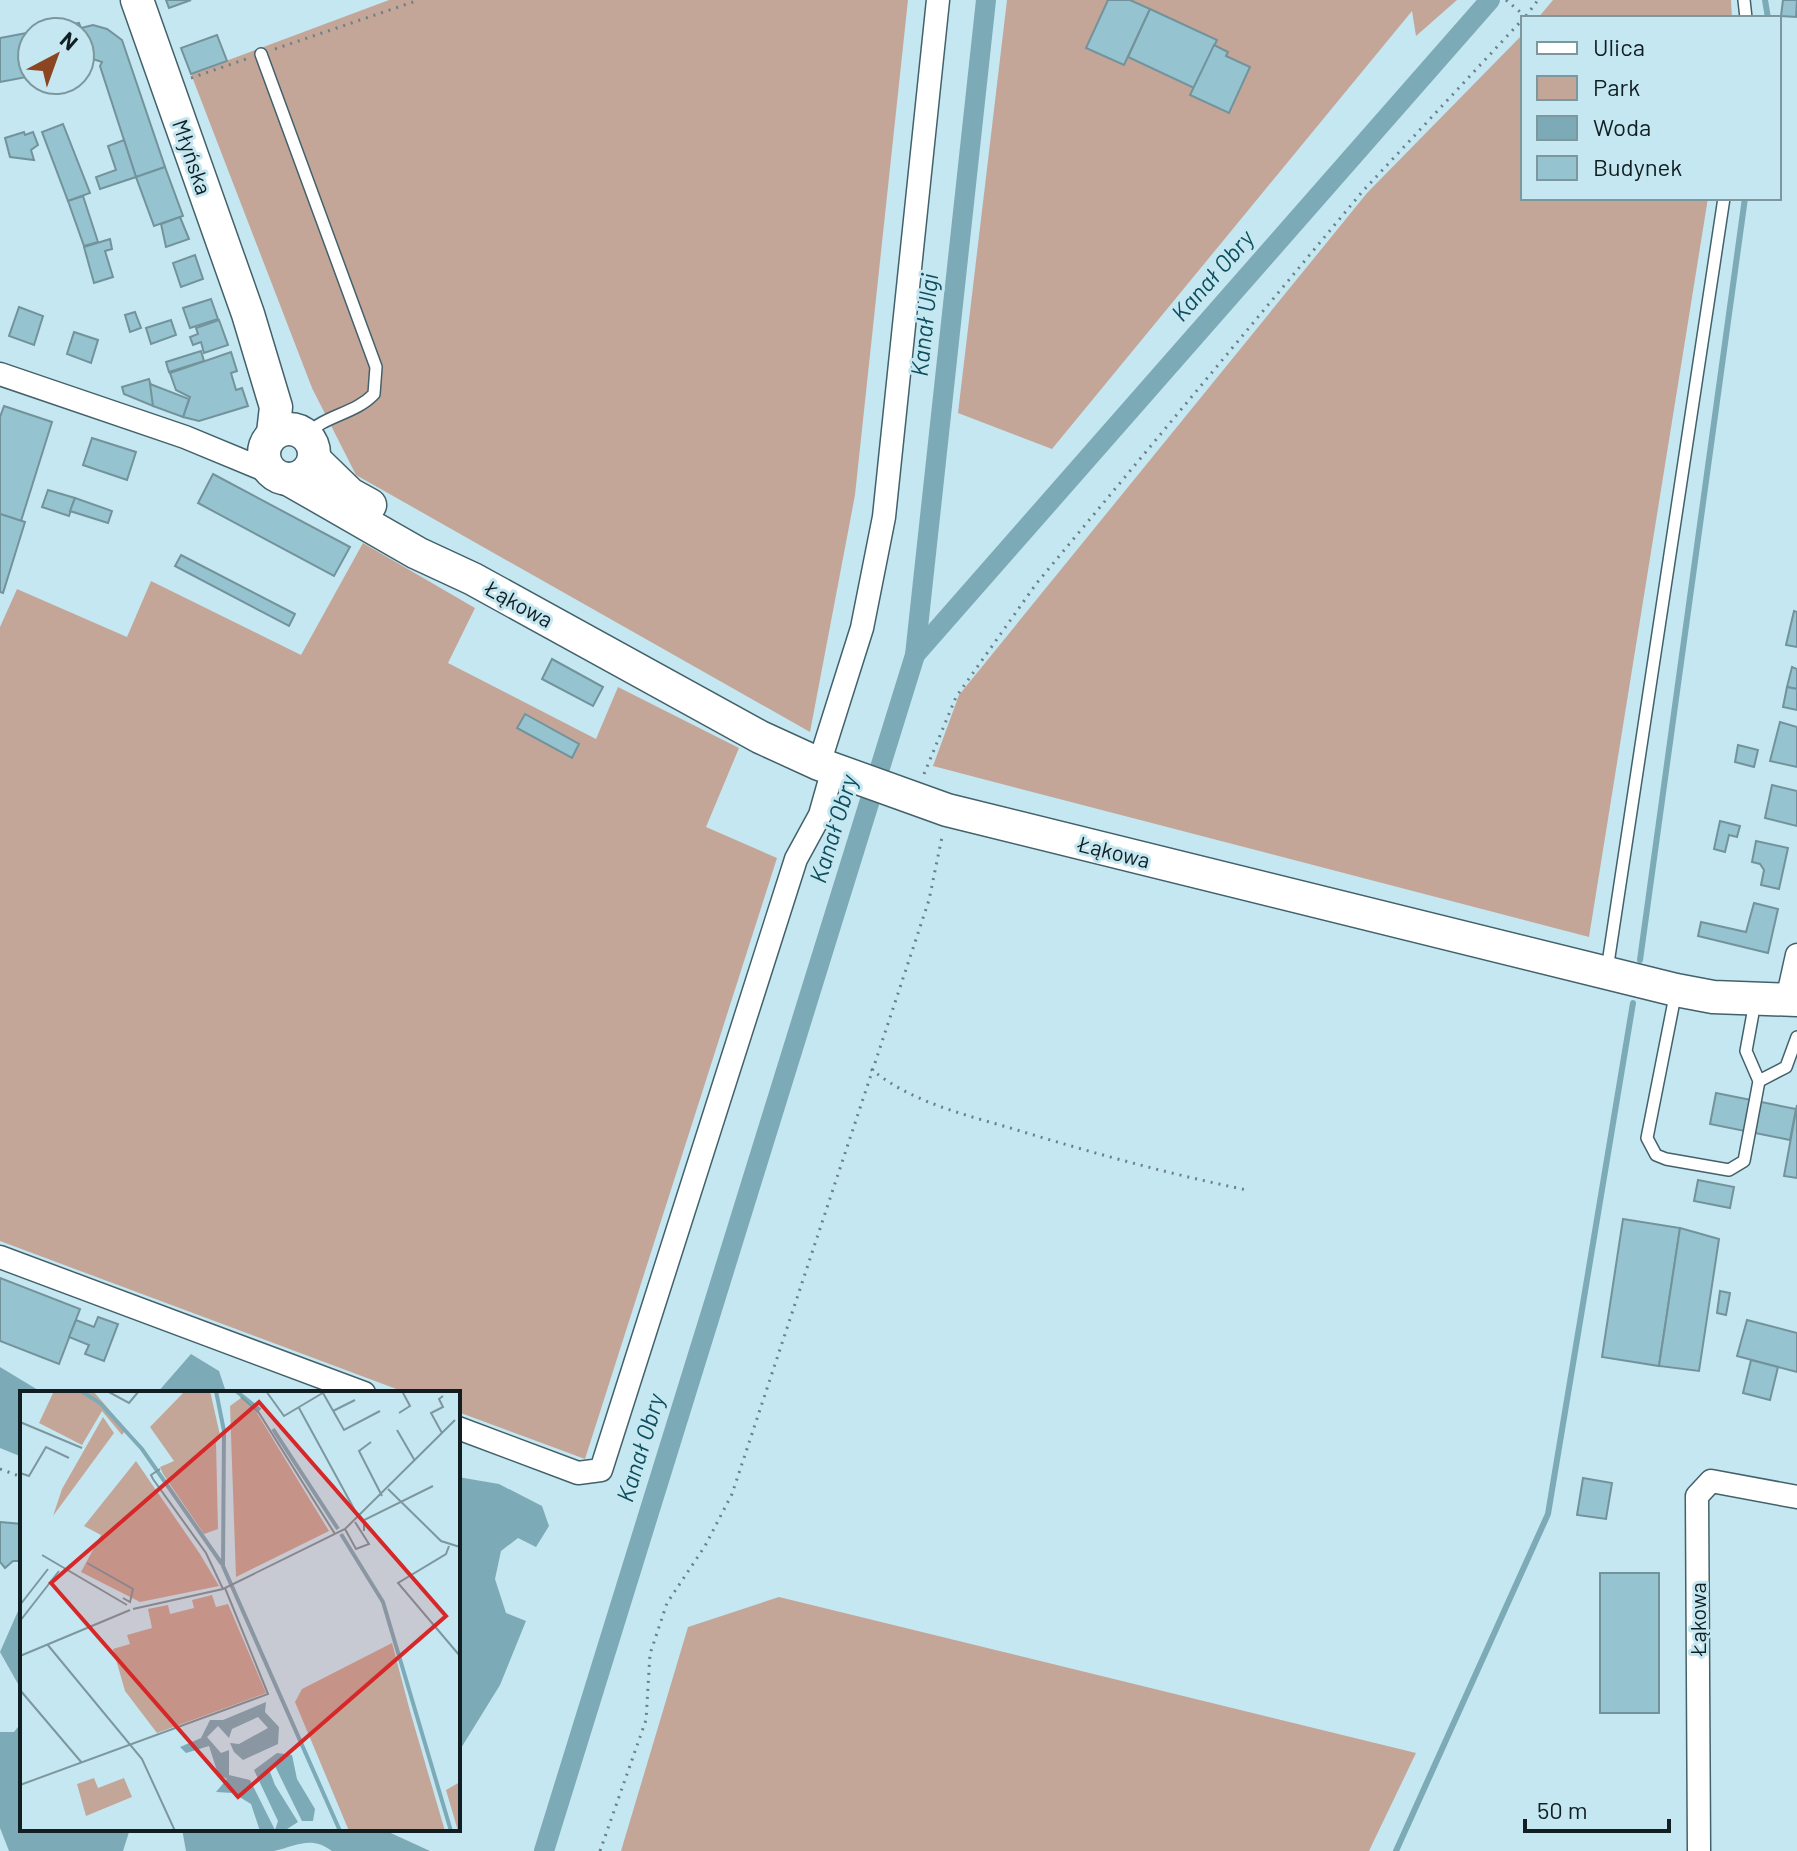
<svg xmlns="http://www.w3.org/2000/svg" width="1797" height="1851" viewBox="0 0 1797 1851" font-family="Barlow,sans-serif">
<style>
.green{fill:#c4a699}
.water{fill:#7daab7}
.lines{fill:none;stroke-linecap:round;stroke-linejoin:round}
.stream{stroke:#7daab7;stroke-width:6}
.canal{stroke:#7daab7;stroke-width:20}
.building{fill:#95c3cf;stroke:#73939c;stroke-width:2}
.lane-casing{stroke:#43616a;stroke-width:14}
.street-casing{stroke:#43616a;stroke-width:25}
.secondary-casing{stroke:#43616a;stroke-width:35}
.path{stroke:#6a8188;stroke-width:3;stroke-dasharray:2 6;stroke-linecap:butt}
.lane{stroke:#fff;stroke-width:11}
.street{stroke:#fff;stroke-width:22}
.secondary{stroke:#fff;stroke-width:32}
.labels{text-anchor:middle;stroke-width:6;stroke-linejoin:round;paint-order:stroke}
.street-label{font-size:22px;fill:#121f22;stroke:#c5e7f1}
.water-label{font-size:24px;font-style:italic;fill:#0d4e5d;stroke:#c5e7f1}
.inset-river{fill:none;stroke:#7daab7;stroke-width:4}
.inset-road{fill:none;stroke:#7d979e;stroke-width:2}
.view{fill:#d62828;fill-opacity:0.15;stroke:#d62828;stroke-width:4}
.inset-edge{fill:none;stroke:#121f22;stroke-width:4}
</style>
<rect width="100%" height="100%" fill="#c5e7f1"/>
<!-- green -->
<g class="green">
<path d="M 389,0 L 908,0 L 855,495 L 810,732 L 356,475 L 312,388 L 191,74 Z"/>
<path d="M 1007,0 L 1457,0 L 1416,36 L 1412,11 L 1052,449 L 958,413 Z"/>
<path d="M 1553,0 L 1731,0 L 1732,18 L 1538,18 Z"/>
<path d="M 1523,34 L 1523,198 L 1708,198 L 1589,937 L 933,766 L 959,695 L 1367,193 Z"/>
<path d="M 363,543 L 475,608 L 448,663 L 596,739 L 618,687 L 739,748 L 706,827 L 777,858 L 585,1459 L 458,1412 L 458,1393 L 407,1393 L 0,1241 L 0,627 L 17,589 L 127,637 L 151,581 L 301,655 Z"/>
<path d="M 779,1597 L 1416,1753 L 1369,1851 L 621,1851 L 688,1627 Z"/>
</g>
<!-- water -->
<g class="water">
<path d="M 191,1354 L 219,1371 L 225,1389 L 230,1393 L 157,1393 Z"/>
<path d="M 0,1367 L 43,1393 L 22,1393 L 22,1457 L 0,1448 Z"/>
<path d="M 458,1477 L 499,1484 L 542,1506 L 549,1526 L 536,1547 L 518,1538 L 501,1551 L 495,1579 L 506,1613 L 526,1621 L 500,1685 L 458,1753 Z"/>
<path d="M 22,1602 L 22,1691 L 0,1652 Z"/>
<path d="M 22,1722 L 22,1829 L 130,1829 L 123,1851 L 9,1851 L 0,1828 L 0,1732 L 14,1732 Z"/>
<path d="M 182,1829 L 382,1829 L 430,1851 L 332,1851 C 311,1835 296,1846 274,1851 C 251,1851 211,1851 186,1851 Z"/>
</g>
<g class="lines">
<!-- stream -->
<g class="stream">
<path d="M 1765,0 L 1768,18"/>
<path d="M 1640,960 L 1745,198"/>
<path d="M 1396,1851 L 1548,1514 L 1633,1003"/>
</g>
<!-- canal -->
<g class="canal">
<path d="M 915,655 L 986,0"/>
<path d="M 544,1851 L 915,655 L 1490,0"/>
</g>
</g>
<!-- building -->
<g class="building">
<path d="M 166,0 L 191,0 L 169,8 Z"/>
<path d="M 1108,0 L 1130,0 L 1150,9 L 1124,65 L 1086,48 Z"/>
<path d="M 1783,0 L 1797,0 L 1796,17 L 1781,16 Z"/>
<path d="M 1150,9 L 1217,40 L 1194,88 L 1128,57 Z"/>
<path d="M 79,23 L 81,28 L 93,25 L 107,29 L 122,40 L 165,167 L 136,177 L 100,66 L 102,62 L 87,57 L 87,65 L 80,67 L 80,32 L 32,32 Z"/>
<path d="M 32,32 L 32,76 L 0,82 L 0,38 Z"/>
<path d="M 217,35 L 227,61 L 191,74 L 181,48 Z"/>
<path d="M 1214,45 L 1228,52 L 1226,56 L 1250,67 L 1229,113 L 1190,95 Z"/>
<path d="M 63,124 L 90,193 L 68,201 L 42,132 Z"/>
<path d="M 24,132 L 25,135 L 33,132 L 38,145 L 31,150 L 34,160 L 10,157 L 5,138 Z"/>
<path d="M 124,140 L 136,177 L 100,189 L 96,177 L 116,170 L 108,146 Z"/>
<path d="M 165,167 L 183,216 L 154,226 L 136,177 Z"/>
<path d="M 83,196 L 98,242 L 84,246 L 68,201 Z"/>
<path d="M 180,217 L 189,239 L 166,247 L 161,224 Z"/>
<path d="M 110,239 L 112,249 L 105,251 L 113,277 L 94,283 L 84,247 Z"/>
<path d="M 195,255 L 203,279 L 181,287 L 173,263 Z"/>
<path d="M 211,299 L 218,319 L 190,328 L 183,308 Z"/>
<path d="M 19,307 L 43,316 L 34,345 L 9,336 Z"/>
<path d="M 135,312 L 141,328 L 130,332 L 125,315 Z"/>
<path d="M 171,320 L 176,335 L 151,344 L 146,328 Z"/>
<path d="M 219,320 L 228,345 L 204,353 L 201,342 L 193,345 L 190,337 L 198,334 L 196,328 Z"/>
<path d="M 74,332 L 98,340 L 91,363 L 67,354 Z"/>
<path d="M 201,351 L 204,361 L 169,372 L 166,362 Z"/>
<path d="M 231,352 L 237,371 L 231,373 L 236,390 L 242,388 L 248,406 L 199,421 L 183,417 L 190,397 L 176,390 L 170,373 Z"/>
<path d="M 149,379 L 155,399 L 153,406 L 124,394 L 122,387 Z"/>
<path d="M 150,384 L 189,399 L 183,417 L 153,406 Z"/>
<path d="M 4,406 L 52,422 L 21,521 L 0,514 L 0,417 Z"/>
<path d="M 92,438 L 136,452 L 127,480 L 83,465 Z"/>
<path d="M 213,474 L 350,547 L 334,576 L 198,503 Z"/>
<path d="M 48,490 L 75,498 L 69,516 L 42,507 Z"/>
<path d="M 75,498 L 112,511 L 108,523 L 70,511 Z"/>
<path d="M 0,514 L 25,522 L 3,593 L 0,592 Z"/>
<path d="M 181,555 L 295,614 L 289,626 L 175,566 Z"/>
<path d="M 1794,611 L 1797,612 L 1797,647 L 1786,645 Z"/>
<path d="M 552,659 L 603,687 L 593,706 L 542,679 Z"/>
<path d="M 1792,667 L 1797,669 L 1797,689 L 1787,687 Z"/>
<path d="M 1787,687 L 1797,689 L 1797,710 L 1783,707 Z"/>
<path d="M 525,714 L 579,744 L 572,758 L 517,728 Z"/>
<path d="M 1780,722 L 1797,727 L 1797,767 L 1770,761 Z"/>
<path d="M 1738,745 L 1758,750 L 1754,767 L 1735,762 Z"/>
<path d="M 1772,785 L 1797,791 L 1797,826 L 1765,818 Z"/>
<path d="M 1720,821 L 1740,826 L 1737,837 L 1729,835 L 1725,852 L 1714,849 Z"/>
<path d="M 1756,841 L 1788,848 L 1779,889 L 1761,885 L 1764,870 L 1760,864 L 1752,862 Z"/>
<path d="M 1754,903 L 1778,909 L 1768,953 L 1698,936 L 1701,922 L 1746,932 Z"/>
<path d="M 1716,1093 L 1796,1109 L 1790,1140 L 1710,1124 Z"/>
<path d="M 1797,1105 L 1797,1178 L 1784,1176 Z"/>
<path d="M 1698,1180 L 1734,1187 L 1730,1208 L 1694,1201 Z"/>
<path d="M 1623,1219 L 1680,1228 L 1659,1366 L 1602,1357 Z"/>
<path d="M 1680,1228 L 1719,1239 L 1699,1371 L 1659,1366 Z"/>
<path d="M 0,1278 L 80,1309 L 59,1364 L 0,1341 Z"/>
<path d="M 1720,1291 L 1730,1293 L 1726,1315 L 1717,1313 Z"/>
<path d="M 98,1317 L 118,1324 L 104,1361 L 85,1354 L 89,1345 L 69,1337 L 76,1320 L 94,1327 Z"/>
<path d="M 1747,1320 L 1797,1333 L 1797,1372 L 1737,1356 Z"/>
<path d="M 1751,1360 L 1778,1367 L 1770,1400 L 1743,1393 Z"/>
<path d="M 1583,1478 L 1612,1483 L 1606,1519 L 1577,1515 Z"/>
<path d="M 0,1522 L 22,1524 L 22,1561 L 13,1561 L 5,1568 L 0,1562 Z"/>
<rect x="1600" y="1573" width="59" height="140"/>
</g>
<g class="lines">
<defs>
<g id="lane">
<path d="M 1744,0 L 1746,18"/>
<path d="M 261,54 L 376,367 L 374,394 C 355,414 325,415 306,435"/>
<path d="M 1607,970 L 1724,198"/>
<path d="M 1676,991 L 1647,1138 L 1656,1155 L 1666,1159 L 1729,1170 L 1744,1161 L 1759,1081 L 1746,1051 L 1755,1002"/>
<path d="M 1759,1081 L 1786,1067 L 1797,1037"/>
</g>
<g id="street">
<path d="M 0,374 L 185,437 L 272,473"/>
<path d="M 819,764 L 862,628 L 884,517 L 938,0"/>
<path d="M 1787,1000 L 1797,955"/>
<path d="M 0,1257 L 364,1393"/>
<path d="M 458,1428 L 578,1473 L 601,1470 L 796,859 L 820,815 L 833,769"/>
<path d="M 1699,1851 L 1697,1496 L 1711,1481 L 1797,1497"/>
</g>
<g id="secondary">
<path d="M 137,0 L 248,314 L 276,407 L 273,433"/>
<circle cx="289" cy="454" r="25"/>
<path d="M 314,459 L 350,494 L 370,505"/>
<path d="M 288,479 L 417,553 L 473,579 L 760,737 L 819,764 L 947,810 L 1676,990 L 1713,997 L 1797,1000"/>
</g>
</defs>
<!-- lane casing -->
<use href="#lane" class="lane-casing"/>
<!-- street casing -->
<use href="#street" class="street-casing"/>
<!-- secondary casing -->
<use href="#secondary" class="secondary-casing"/>
<!-- path -->
<g class="path">
<path d="M 1506,0 L 1525,16"/>
<path d="M 1526,16 L 1538,0"/>
<path d="M 275,49 L 419,0"/>
<path d="M 191,78 L 249,58"/>
<path d="M 924,774 L 956,697 L 1036,584 L 1362,192 L 1523,19"/>
<path d="M 871,1069 C 912,1103 967,1115 1017,1130 C 1093,1153 1169,1174 1247,1190"/>
<path d="M 0,1469 L 22,1477"/>
<path d="M 600,1851 L 646,1720 L 650,1654 L 667,1603 L 705,1546 L 732,1494 L 929,900 L 942,837"/>
</g>
<!-- lane -->
<use href="#lane" class="lane"/>
<!-- street -->
<use href="#street" class="street"/>
<!-- secondary -->
<use href="#secondary" class="secondary"/>
</g>
<g class="labels">
<!-- street labels -->
<g class="street-label">
<text transform="translate(192 157) rotate(71)" y="8">Młyńska</text>
<text transform="translate(519 604) rotate(29)" y="8">Łąkowa</text>
<text transform="translate(1114 852) rotate(14)" y="8">Łąkowa</text>
<text transform="translate(1698 1619) rotate(-90)" y="8">Łąkowa</text>
</g>
<!-- water labels -->
<g class="water-label">
<text transform="translate(1213 276) rotate(-49)" y="8">Kanał Obry</text>
<text transform="translate(925 325) rotate(-84)" y="8">Kanał Ulgi</text>
<text transform="translate(834 829) rotate(-73)" y="8">Kanał Obry</text>
<text transform="translate(641 1448) rotate(-73)" y="8">Kanał Obry</text>
</g>
</g>
<!-- overview -->
<g transform="translate(20 1391)">
<rect width="440" height="440" fill="#c5e7f1"/>
<path d="M 34,0 L 73,0 L 106,38 L 102,44 L 82,20 L 62,54 L 19,32 ZM 165,0 L 190,0 L 200,44 L 196,52 L 198,138 L 184,143 L 143,83 L 140,76 L 154,70 L 130,36 ZM 221,7 L 237,22 L 309,140 L 216,186 L 210,15 ZM 83,26 L 94,42 L 33,125 L 42,98 ZM 116,70 L 180,163 L 199,195 L 120,211 L 61,181 L 81,144 L 64,135 ZM 192,204 L 196,216 L 208,213 L 246,302 L 137,342 L 105,300 L 93,258 L 110,253 L 107,244 L 132,237 L 128,218 L 148,214 L 150,223 L 174,217 L 172,209 ZM 372,252 L 390,320 L 425,440 L 329,440 L 275,311 L 282,298 ZM 74,387 L 78,397 L 104,387 L 112,406 L 66,425 L 57,393 ZM 440,391 L 440,440 L 438,440 L 426,399 Z" fill="#c4a699"/>
<path d="M 246,311 L 245,321 L 259,336 L 258,353 L 223,369 L 214,361 L 210,352 L 219,353 L 248,337 L 238,326 L 212,338 L 209,347 L 198,335 L 187,346 L 201,362 L 209,359 L 209,384 L 230,389 L 255,439 L 258,430 L 234,379 L 257,362 L 272,364 L 277,388 L 295,418 L 293,430 L 282,430 L 254,373 L 249,378 L 255,394 L 278,431 L 264,440 L 240,440 L 231,413 L 213,402 L 196,401 L 207,388 L 198,383 L 189,355 L 166,362 L 160,356 L 181,347 L 190,329 L 203,329 Z" fill="#7daab7"/>
<path class="inset-river" d="M 61,0 L 80,12 L 122,58 L 202,173M 196,0 L 204,40 L 203,175 L 320,440M 216,0 L 240,19M 253,38 L 318,138M 321,143 L 363,211 L 431,440"/>
<path class="inset-road" d="M 87,0 L 109,12 L 119,0M 246,0 L 264,25 L 306,0M 303,2 L 324,39 L 360,20M 221,6 L 239,22 L 315,143M 279,17 L 339,127M 313,20 L 335,9M 379,22 L 390,15 L 382,0M 0,31 L 62,57M 377,39 L 395,70M 422,42 L 411,22 L 423,16 L 419,8 L 423,5M 351,51 L 339,60 L 362,105M 140,78 L 131,84 L 133,88 L 186,162 L 203,198M 0,82 L 9,85 L 26,56 L 49,67M 368,98 L 421,150 L 440,156M 325,138 L 336,158 L 349,153 L 335,131M 344,140 L 344,129 L 413,95M 429,155 L 426,163 L 378,192 L 440,265M 22,164 L 107,214M 67,172 L 113,198 L 110,211 L 103,207M 0,214 L 28,178M 113,218 L 203,198 L 325,138 L 435,29M 0,230 L 39,180M 27,253 L 122,368 L 155,440M 0,265 L 110,219M 0,299 L 62,372M 0,394 L 248,303 L 205,197"/>
<path class="view" d="M 239,11 L 426,225 L 218,406 L 31,192 Z"/>
<rect width="440" height="440" class="inset-edge"/>
</g>
<!-- legend -->
<rect x="1521" y="16" width="260" height="184" fill="#c5e7f1" stroke="#7d979e" stroke-width="2"/>
<rect x="1537" y="42" width="40" height="12" fill="#ffffff" stroke="#7d979e" stroke-width="2"/>
<text x="1593" y="56" font-size="24" fill="#121f22">Ulica</text>
<rect x="1537" y="76" width="40" height="24" fill="#c4a699" stroke="#7d979e" stroke-width="2"/>
<text x="1593" y="96" font-size="24" fill="#121f22">Park</text>
<rect x="1537" y="116" width="40" height="24" fill="#7daab7" stroke="#7d979e" stroke-width="2"/>
<text x="1593" y="136" font-size="24" fill="#121f22">Woda</text>
<rect x="1537" y="156" width="40" height="24" fill="#95c3cf" stroke="#7d979e" stroke-width="2"/>
<text x="1593" y="176" font-size="24" fill="#121f22">Budynek</text>
<!-- north arrow -->
<g transform="translate(56 56) rotate(41)"><circle r="38" fill="#c5e7f1" stroke="#7d979e" stroke-width="2"/>
<path d="M0-6L14 30L0 20L-14 30Z" fill="#8c4521"/>
<text y="-12" font-size="22" font-weight="bold" text-anchor="middle" fill="#121f22">N</text>
</g>
<!-- scale -->
<path d="M1525 1819v12h144v-12" fill="none" stroke="#121f22" stroke-width="4"/>
<text x="1537" y="1819" font-size="24" fill="#121f22" stroke="#c5e7f1" stroke-width="6" paint-order="stroke">50 m</text>
</svg>
